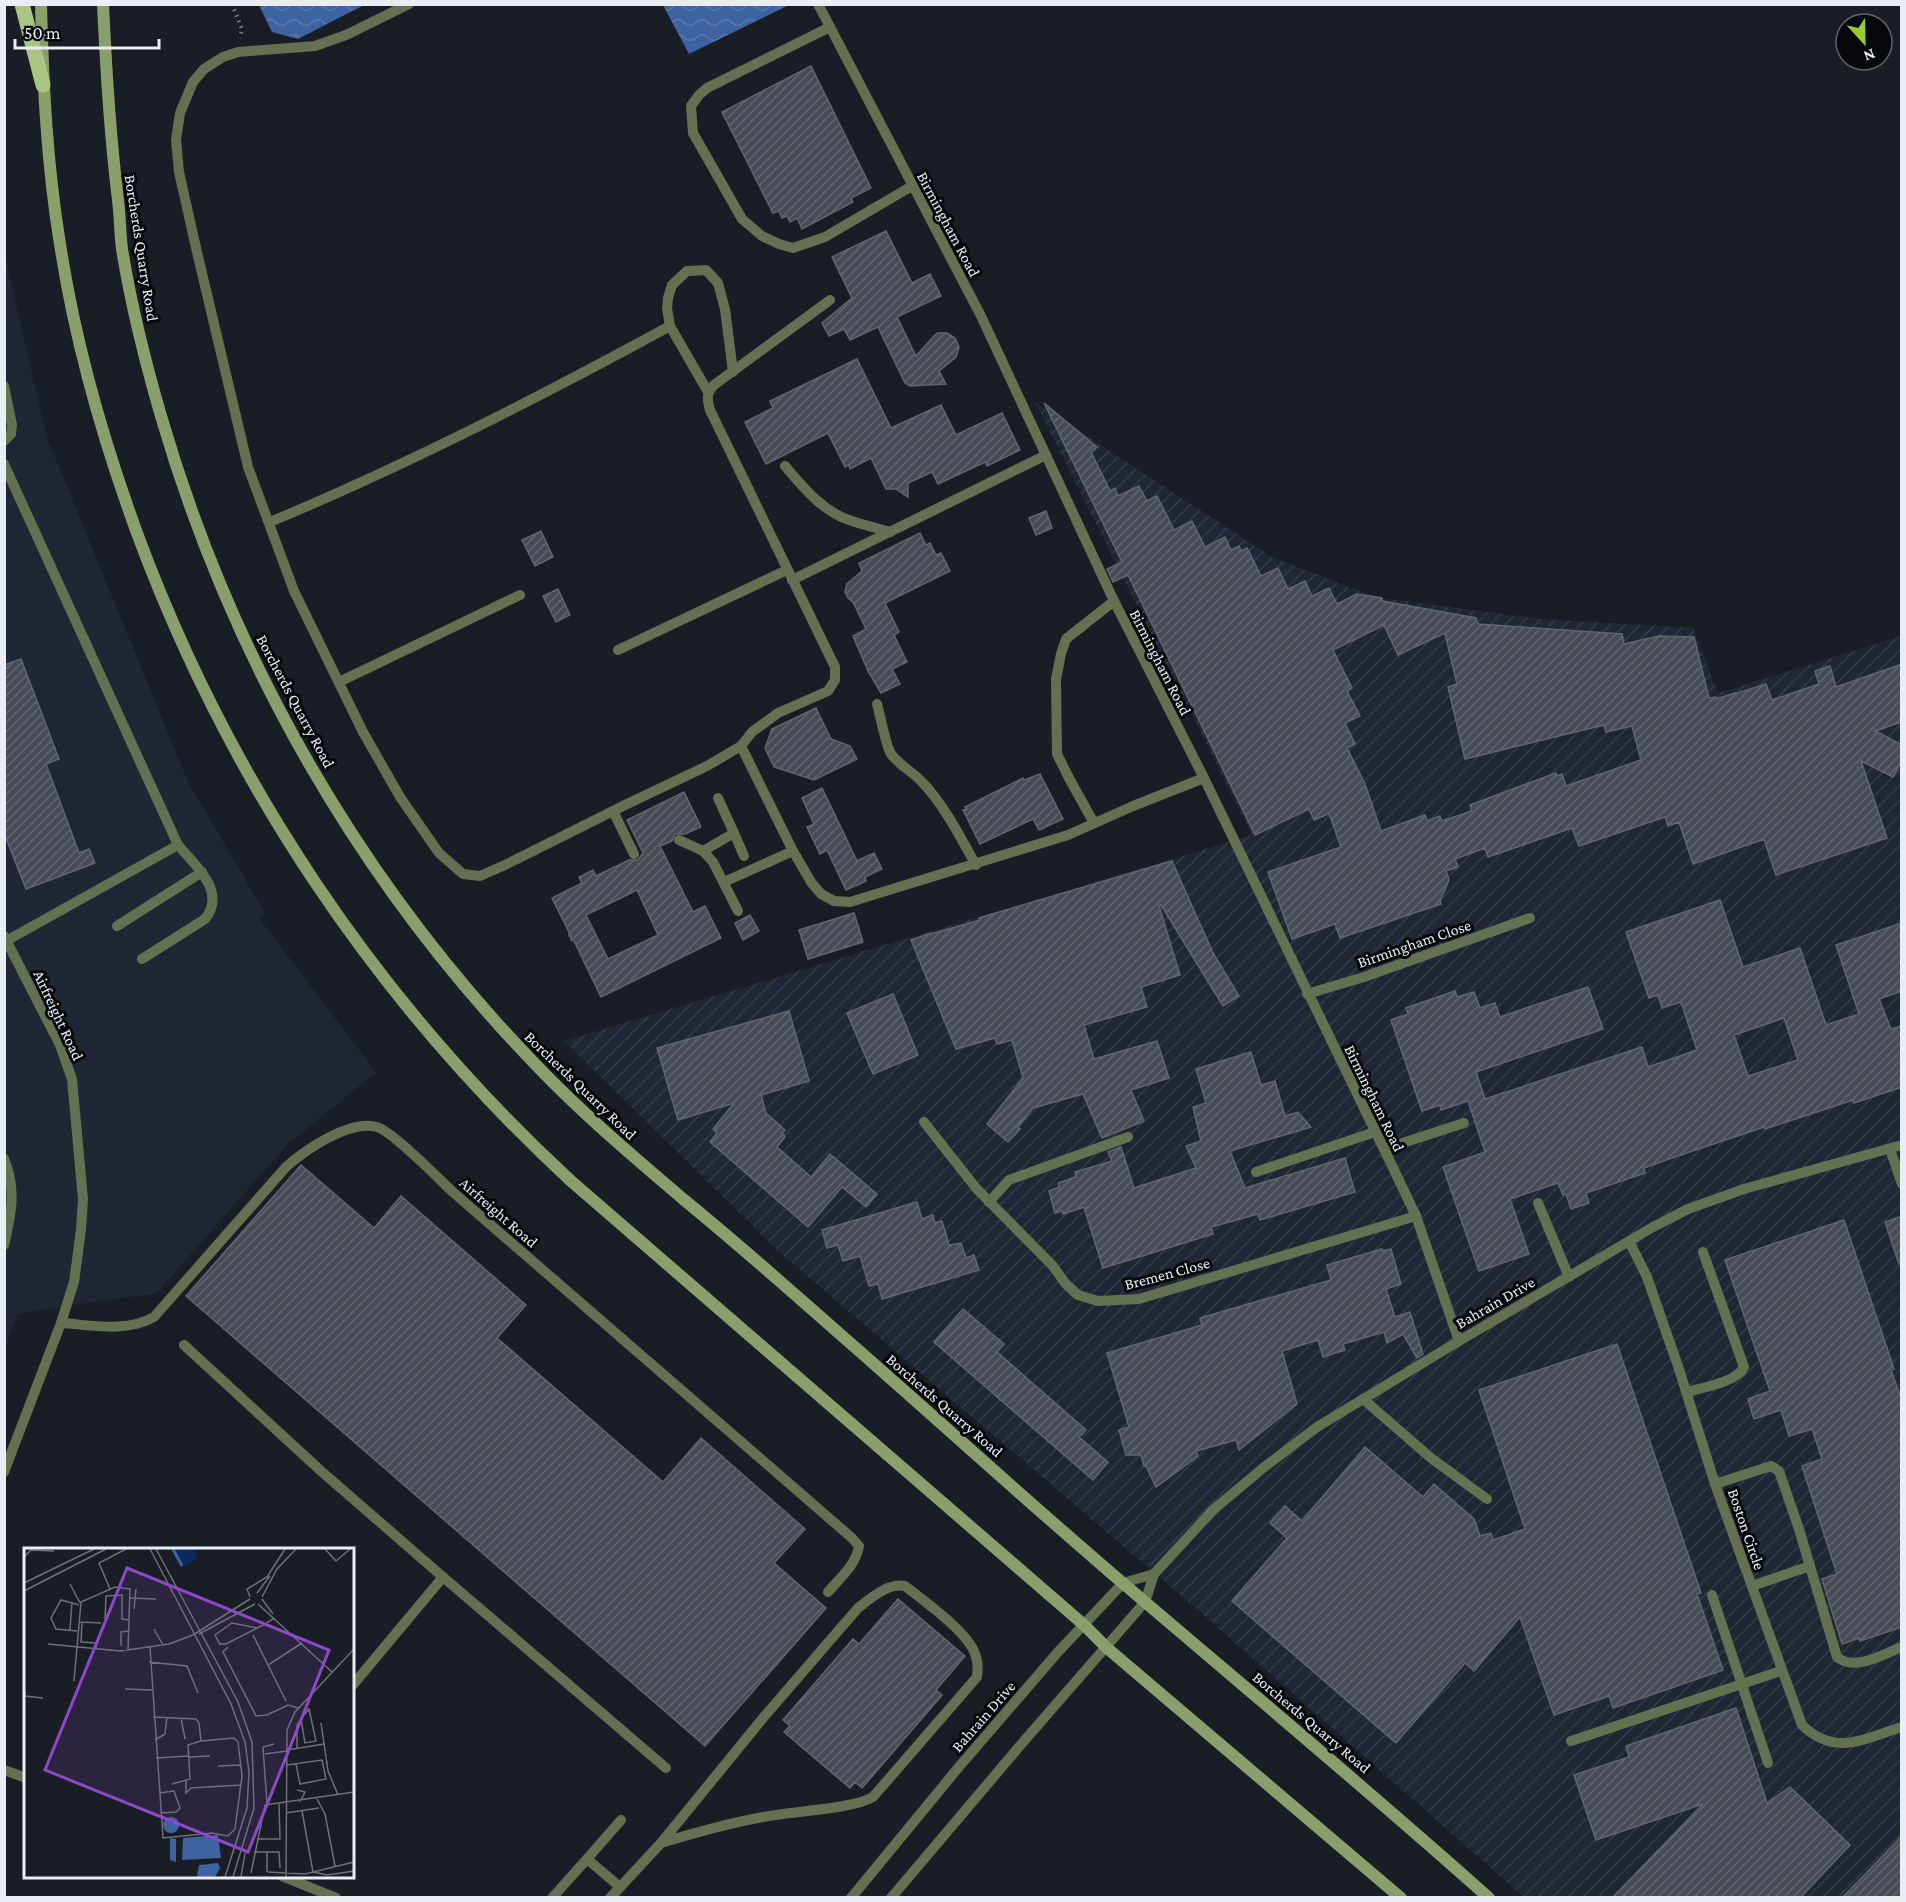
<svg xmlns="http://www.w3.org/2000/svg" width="1906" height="1902" viewBox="0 0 1906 1902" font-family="'Crimson Pro',serif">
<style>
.built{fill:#1f2735}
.industrial{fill:url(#industrial-furrows)}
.water{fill:url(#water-waves)}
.building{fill:url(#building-hatch);stroke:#606670;stroke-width:1.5;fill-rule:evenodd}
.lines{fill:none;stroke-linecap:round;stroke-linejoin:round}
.path{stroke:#80848b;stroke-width:4;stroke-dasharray:1.5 4.5;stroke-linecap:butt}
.lane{stroke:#637051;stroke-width:10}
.secondary{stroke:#8b9f6d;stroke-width:12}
.primary{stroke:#aac483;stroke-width:15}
.labels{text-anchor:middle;stroke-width:6;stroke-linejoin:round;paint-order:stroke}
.street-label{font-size:16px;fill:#eaeef4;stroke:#06080b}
.inset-river{fill:none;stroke:#3f62a0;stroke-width:3}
.inset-road{fill:none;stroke:#6d7178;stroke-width:1.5}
.view{fill:#8c49c7;fill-opacity:0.15;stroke:#8c49c7;stroke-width:3}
.inset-edge{fill:none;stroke:#eaeef4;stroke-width:3}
</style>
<defs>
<pattern id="industrial-furrows" width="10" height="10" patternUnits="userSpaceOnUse" patternTransform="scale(1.5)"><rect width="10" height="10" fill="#1f2735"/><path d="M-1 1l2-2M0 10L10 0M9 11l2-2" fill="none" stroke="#353c49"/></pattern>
<pattern id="water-waves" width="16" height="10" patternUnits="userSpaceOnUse" patternTransform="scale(1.5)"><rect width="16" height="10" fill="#3f62a0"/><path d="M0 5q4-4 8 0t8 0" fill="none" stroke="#5b79ae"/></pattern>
<pattern id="building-hatch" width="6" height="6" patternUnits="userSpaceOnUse" patternTransform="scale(1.5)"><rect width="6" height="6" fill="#464b55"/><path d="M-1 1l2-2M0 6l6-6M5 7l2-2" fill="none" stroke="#61656e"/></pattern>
</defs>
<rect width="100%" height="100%" fill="#191e26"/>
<!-- built -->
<path class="built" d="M 4,239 L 8,269 L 47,438 L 189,784 L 265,913 L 259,918 L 376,1072 L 287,1145 L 156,1294 L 105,1300 L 18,1314 L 5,1347 Z"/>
<!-- industrial -->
<path class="industrial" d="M 1035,402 L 1272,557 L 1375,597 L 1541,619 L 1693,628 L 1718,693 L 1901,636 L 1901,1897 L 1524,1897 L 1199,1611 L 778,1251 L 564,1041 L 1252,835 Z"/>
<!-- water -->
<g class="water">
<path d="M 259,5 L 364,5 L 298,39 L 272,32 Z"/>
<path d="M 663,5 L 789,5 L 689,54 Z"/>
</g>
<!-- building -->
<g class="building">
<path d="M 811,66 L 871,188 L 851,198 L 853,202 L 802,229 L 797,218 L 790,222 L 787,216 L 782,218 L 779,211 L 773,213 L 722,112 Z"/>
<path d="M 886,231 L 912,283 L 930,274 L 941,296 L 897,317 L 916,356 L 934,336 L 938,333 L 947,333 L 955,338 L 959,347 L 956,357 L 939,371 L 946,384 L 910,386 L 905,383 L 878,327 L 850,340 L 844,329 L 829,336 L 822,323 L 852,298 L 832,257 Z"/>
<path d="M 857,359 L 891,428 L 941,405 L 956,435 L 1002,413 L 1020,450 L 987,466 L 985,462 L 938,484 L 932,472 L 908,483 L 908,497 L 896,489 L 886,489 L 871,458 L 850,469 L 849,465 L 845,467 L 828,433 L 766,464 L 745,422 L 773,408 L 770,401 Z"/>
<path d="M 1044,403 L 1097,447 L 1091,452 L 1110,491 L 1115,488 L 1118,496 L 1139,486 L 1147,501 L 1157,496 L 1174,530 L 1192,521 L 1205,547 L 1225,537 L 1231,550 L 1239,546 L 1241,551 L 1247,548 L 1261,576 L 1278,568 L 1288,589 L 1305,581 L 1312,596 L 1329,588 L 1337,604 L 1357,594 L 1382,598 L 1382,601 L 1476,618 L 1478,624 L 1622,634 L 1624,644 L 1659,636 L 1694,637 L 1709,698 L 1716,697 L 1716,699 L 1735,693 L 1735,694 L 1766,684 L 1772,700 L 1819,684 L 1815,671 L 1830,666 L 1836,687 L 1902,664 L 1902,722 L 1875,731 L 1902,745 L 1902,760 L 1893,777 L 1861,761 L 1887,838 L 1776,875 L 1764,839 L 1693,864 L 1679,822 L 1668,826 L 1665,817 L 1579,846 L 1572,828 L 1488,857 L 1485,848 L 1455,859 L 1458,867 L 1446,871 L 1449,880 L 1440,901 L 1441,904 L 1340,938 L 1335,924 L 1292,939 L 1268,872 L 1341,847 L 1330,816 L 1328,814 L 1314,820 L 1309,809 L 1255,835 L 1128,575 L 1113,582 L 1107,569 L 1122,562 ZM 1384,625 L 1398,655 L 1445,633 L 1457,684 L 1448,687 L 1465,759 L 1604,725 L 1606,732 L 1632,726 L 1641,760 L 1566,786 L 1562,774 L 1557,776 L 1556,773 L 1470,805 L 1472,811 L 1442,821 L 1440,816 L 1427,821 L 1425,815 L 1381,831 L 1365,784 L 1347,748 L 1355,744 L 1345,723 L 1360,716 L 1347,691 L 1352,688 L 1333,650 Z"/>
<path d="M 1046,511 L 1052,528 L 1036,535 L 1029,518 Z"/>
<path d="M 541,531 L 553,557 L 535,566 L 522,540 Z"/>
<path d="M 920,533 L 926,545 L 930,543 L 936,555 L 941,553 L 950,571 L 885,603 L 899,632 L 894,635 L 907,662 L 892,669 L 900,684 L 881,693 L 868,671 L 853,636 L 866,629 L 853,602 L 848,598 L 845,592 L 847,584 L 862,571 L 859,563 Z"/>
<path d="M 558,589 L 570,615 L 556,622 L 543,596 Z"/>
<path d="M 21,659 L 59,759 L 46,764 L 79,853 L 89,849 L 95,863 L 26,889 L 4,833 L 4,665 Z"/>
<path d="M 816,708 L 831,739 L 850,746 L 857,759 L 814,780 L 774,767 L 765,748 L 772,729 Z"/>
<path d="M 1040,774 L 1063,819 L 1039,830 L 1033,819 L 980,844 L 963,810 L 967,809 L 965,807 L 1023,778 L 1024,780 Z"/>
<path d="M 822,788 L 857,861 L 874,853 L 882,869 L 865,877 L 866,881 L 846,890 L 827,850 L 820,854 L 807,827 L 814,824 L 802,798 Z"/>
<path d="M 684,792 L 701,827 L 685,834 L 675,834 L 672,841 L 660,846 L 693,912 L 705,906 L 721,938 L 601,997 L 574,941 L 571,940 L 571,936 L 569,936 L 569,932 L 552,898 L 582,883 L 579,877 L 593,870 L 596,876 L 629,860 L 638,860 L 643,853 L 627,820 ZM 637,890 L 658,935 L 608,959 L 586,915 Z"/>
<path d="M 1172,861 L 1213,953 L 1239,996 L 1223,1006 L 1161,905 L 1159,906 L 1180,975 L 1141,987 L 1147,1007 L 1084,1025 L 1094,1059 L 1157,1041 L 1169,1078 L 1131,1090 L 1144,1121 L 1102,1138 L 1083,1094 L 1033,1108 L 1018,1127 L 1020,1129 L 1008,1142 L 987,1124 L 1023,1078 L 1012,1040 L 997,1044 L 995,1038 L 956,1049 L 911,940 L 931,933 L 931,934 L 980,920 L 979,918 Z"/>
<path d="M 1720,900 L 1743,967 L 1800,948 L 1826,1025 L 1859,1014 L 1836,945 L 1902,923 L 1902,991 L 1879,999 L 1891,1029 L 1902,1026 L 1902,1087 L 1854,1103 L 1853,1100 L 1765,1129 L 1764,1127 L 1666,1160 L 1644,1168 L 1645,1173 L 1586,1193 L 1589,1203 L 1571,1209 L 1566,1194 L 1563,1195 L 1558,1183 L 1510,1199 L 1529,1254 L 1479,1271 L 1443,1167 L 1485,1152 L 1468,1101 L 1441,1110 L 1440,1105 L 1422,1111 L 1391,1020 L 1408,1014 L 1406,1008 L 1455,991 L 1457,997 L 1474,992 L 1480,1008 L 1495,1003 L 1500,1017 L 1588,987 L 1603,1029 L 1476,1072 L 1485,1099 L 1642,1047 L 1648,1067 L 1697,1050 L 1681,1002 L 1662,1008 L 1658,995 L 1649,998 L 1626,932 ZM 1784,1018 L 1798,1060 L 1748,1076 L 1734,1035 Z"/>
<path d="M 854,913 L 863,942 L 808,959 L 799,930 Z"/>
<path d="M 750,915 L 759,931 L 743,940 L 735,923 Z"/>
<path d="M 893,994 L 918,1055 L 873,1074 L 847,1013 Z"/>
<path d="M 789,1011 L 809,1081 L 761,1095 L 766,1113 L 785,1130 L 782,1133 L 785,1137 L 777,1147 L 811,1177 L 830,1154 L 877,1194 L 866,1207 L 842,1187 L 808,1227 L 710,1142 L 717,1133 L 713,1129 L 734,1103 L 678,1120 L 657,1048 Z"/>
<path d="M 1251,1052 L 1261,1085 L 1275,1081 L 1285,1116 L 1298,1112 L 1311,1127 L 1230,1151 L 1245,1188 L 1345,1158 L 1355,1192 L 1260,1220 L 1258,1214 L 1211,1227 L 1213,1234 L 1103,1268 L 1084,1207 L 1063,1214 L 1062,1211 L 1055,1213 L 1049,1191 L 1059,1187 L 1058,1183 L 1076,1177 L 1075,1172 L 1112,1161 L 1108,1152 L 1121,1147 L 1134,1188 L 1196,1168 L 1186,1146 L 1201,1141 L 1193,1107 L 1206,1103 L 1196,1069 Z"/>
<path d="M 301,1165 L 374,1228 L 401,1196 L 526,1305 L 497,1338 L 663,1482 L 701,1438 L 805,1529 L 774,1563 L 826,1608 L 705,1746 L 186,1296 Z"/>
<path d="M 917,1202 L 922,1219 L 933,1215 L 935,1223 L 942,1221 L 949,1245 L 961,1243 L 966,1258 L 974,1255 L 979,1270 L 882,1299 L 878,1284 L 869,1286 L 860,1256 L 843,1261 L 838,1245 L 827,1248 L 822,1230 Z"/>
<path d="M 1902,1216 L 1902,1263 L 1899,1264 L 1885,1222 Z"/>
<path d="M 1844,1220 L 1894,1369 L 1891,1370 L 1902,1401 L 1902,1627 L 1860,1641 L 1859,1638 L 1842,1644 L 1822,1579 L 1837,1574 L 1802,1466 L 1822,1459 L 1812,1429 L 1789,1436 L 1781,1410 L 1754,1419 L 1748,1399 L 1770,1391 L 1725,1260 Z"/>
<path d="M 1382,1249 L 1383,1251 L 1391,1249 L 1401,1284 L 1386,1289 L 1395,1317 L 1410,1312 L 1423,1354 L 1417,1358 L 1403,1334 L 1387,1343 L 1384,1332 L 1343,1344 L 1345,1350 L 1323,1357 L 1318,1340 L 1282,1351 L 1297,1404 L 1239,1450 L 1236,1440 L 1196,1451 L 1198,1456 L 1156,1487 L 1146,1466 L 1144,1466 L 1141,1455 L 1126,1455 L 1119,1430 L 1129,1427 L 1107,1353 L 1202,1325 L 1200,1318 L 1331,1280 L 1327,1265 Z"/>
<path d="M 963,1309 L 1004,1344 L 997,1352 L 1086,1430 L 1079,1437 L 1108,1462 L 1093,1480 L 934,1342 Z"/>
<path d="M 1617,1344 L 1701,1593 L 1697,1594 L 1723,1670 L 1613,1708 L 1609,1696 L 1554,1715 L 1520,1617 L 1474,1671 L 1465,1663 L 1396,1743 L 1232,1601 L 1287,1538 L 1270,1523 L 1285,1506 L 1302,1521 L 1365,1447 L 1423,1497 L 1434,1484 L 1474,1519 L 1480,1536 L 1491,1533 L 1493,1540 L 1525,1529 L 1479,1390 Z"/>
<path d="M 898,1599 L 965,1656 L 936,1690 L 942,1695 L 862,1788 L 855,1782 L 850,1788 L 784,1732 L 790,1726 L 783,1720 L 853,1639 L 859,1644 Z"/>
<path d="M 1736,1708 L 1767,1803 L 1790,1787 L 1850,1845 L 1800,1898 L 1612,1898 L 1703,1804 L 1596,1840 L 1574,1775 L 1629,1757 L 1626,1746 Z"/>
<path d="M 1902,1836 L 1902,1898 L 1842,1898 Z"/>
</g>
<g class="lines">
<!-- path -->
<path class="path" d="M 232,4 L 242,29 L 240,38"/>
<!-- lane -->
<g class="lane">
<path d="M 409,4 L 346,35 L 315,46 L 238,52 L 223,57 L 204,69 L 193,82 L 180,113 L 176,140 L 179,172 L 197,252 L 248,467 L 294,591 L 363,732 L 400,797 L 439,853 L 463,874 L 480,876 L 505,865 L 625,805 L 707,766 L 741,746"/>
<path d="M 818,4 L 981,316 L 1114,601 L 1204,778 L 1396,1174 L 1416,1216 L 1459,1341"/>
<path d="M 830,27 L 707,88 L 699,95 L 691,106 L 693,133 L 742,219 L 762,236 L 779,244 L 793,248 L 825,237 L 912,186"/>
<path d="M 830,300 L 714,385 C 706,394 707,399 710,410 L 835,667 L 835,680 L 828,691 L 778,713 L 752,732 L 741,746 L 793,851 L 811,882 L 821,894 L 834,901 L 850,902 L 1068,835 L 1133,806 L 1204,778"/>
<path d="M 4,386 L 12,425 L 11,434 L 4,441"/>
<path d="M 708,392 L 670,326 L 667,308 L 668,298 L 672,285 L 687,271 L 706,270 L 718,283 L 725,309 L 733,372"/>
<path d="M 4,464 L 178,845 C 196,866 227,892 205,919 L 142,959"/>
<path d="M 785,466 C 803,487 822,511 849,520 C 863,525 877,528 891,532"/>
<path d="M 270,522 C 407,465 540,397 670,326"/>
<path d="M 792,580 L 1046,455"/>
<path d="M 618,650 L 787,570"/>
<path d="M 339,682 L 520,595"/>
<path d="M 877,704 C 880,714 886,747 891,754 C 899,765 913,772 922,782 C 945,806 960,837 976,865"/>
<path d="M 613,811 L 634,854"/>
<path d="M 1094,823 L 1070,780 L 1057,754 L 1056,679 L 1061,654 L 1066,639 L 1114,601"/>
<path d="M 734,833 L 744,856"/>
<path d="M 679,840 L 703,851 L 713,862 L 738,911"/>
<path d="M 703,851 L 734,833 L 718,798"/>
<path d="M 724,882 L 793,851"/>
<path d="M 117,926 L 202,872"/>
<path d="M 4,936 L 60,1045 L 72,1079 L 83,1199 L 81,1230 L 74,1282 L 61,1323 L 4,1472"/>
<path d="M 6,941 L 178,845"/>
<path d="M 1307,994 L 1364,977 L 1530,918"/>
<path d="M 924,1122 L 976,1188 L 1053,1266 L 1065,1283 L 1078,1295 L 1098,1301 L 1139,1299 L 1416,1216"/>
<path d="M 1384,1149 L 1464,1123"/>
<path d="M 1890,1149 L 1902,1184"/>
<path d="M 4,1159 C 17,1189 11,1215 4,1245"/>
<path d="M 1256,1172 L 1375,1132"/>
<path d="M 989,1202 L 1009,1180 L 1128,1137"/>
<path d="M 1538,1203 L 1569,1277"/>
<path d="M 1629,1241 L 1647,1277 L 1679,1369 L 1715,1484 L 1802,1725 C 1835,1757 1863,1739 1902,1727"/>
<path d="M 61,1323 C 92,1325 126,1333 154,1317 L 286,1167 C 305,1150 350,1119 377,1127 C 392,1131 440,1180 454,1193 L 852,1538 L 859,1546 C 856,1565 840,1578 828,1592"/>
<path d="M 184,1345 L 321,1471 L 443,1577 L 352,1686"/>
<path d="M 1687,1392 C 1701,1388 1738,1382 1744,1367 L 1703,1252"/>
<path d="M 1363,1399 L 1431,1458 L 1487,1499"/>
<path d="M 1715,1484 L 1771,1466 L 1779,1471 L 1799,1529 L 1837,1657 C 1855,1672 1883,1654 1902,1647"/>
<path d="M 443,1577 L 666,1768"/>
<path d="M 1752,1586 L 1810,1566"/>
<path d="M 1712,1595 L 1768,1763"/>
<path d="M 1571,1741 L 1781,1671"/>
<path d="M 4,1770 L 26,1778"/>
<path d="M 282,1876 L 336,1898"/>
<path d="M 620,1887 L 587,1859 L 621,1820"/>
<path d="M 552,1898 L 587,1859"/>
<path d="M 610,1898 L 661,1843 L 763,1718 L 858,1608 C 871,1598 887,1583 905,1586 C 923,1600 968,1632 975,1654 C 978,1661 978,1669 977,1677 L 873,1797 C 853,1809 794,1811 769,1816 C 732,1822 697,1832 661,1843"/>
<path d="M 851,1898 L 958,1768 L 1058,1652 L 1123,1583 L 1154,1574 L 1213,1510 L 1263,1468 L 1317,1427 L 1459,1341 L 1653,1227 L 1688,1209 L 1744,1189 L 1902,1145"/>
<path d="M 891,1898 L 1024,1741 L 1145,1602 L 1154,1574"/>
</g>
<!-- secondary -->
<g class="secondary">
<path d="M 41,4 C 43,85 47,165 60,244 C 75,342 103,440 137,533 C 229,782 377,1002 571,1181 L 1083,1624 L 1107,1648 L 1401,1898"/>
<path d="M 103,4 C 106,70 110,135 118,200 C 120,216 120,233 122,249 C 131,305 145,361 161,416 C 232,660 361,885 538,1067 C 584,1115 633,1156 683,1199 C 737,1243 789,1289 841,1335 C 943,1424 1042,1515 1145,1602 C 1260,1700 1376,1797 1489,1898"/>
</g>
<!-- primary -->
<path class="primary" d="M 22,4 L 43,85"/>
</g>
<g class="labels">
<!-- street labels -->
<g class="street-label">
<text transform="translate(949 224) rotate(62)" y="6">Birmingham Road</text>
<text transform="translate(142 248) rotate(81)" y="6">Borcherds Quarry Road</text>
<text transform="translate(1161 662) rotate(63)" y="6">Birmingham Road</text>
<text transform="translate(296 701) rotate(62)" y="6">Borcherds Quarry Road</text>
<text transform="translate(1414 943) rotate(-19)" y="6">Birmingham Close</text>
<text transform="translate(59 1015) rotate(65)" y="6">Airfreight Road</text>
<text transform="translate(581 1085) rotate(44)" y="6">Borcherds Quarry Road</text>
<text transform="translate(1375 1098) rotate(64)" y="6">Birmingham Road</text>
<text transform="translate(499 1212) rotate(41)" y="6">Airfreight Road</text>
<text transform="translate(1167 1273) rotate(-15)" y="6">Bremen Close</text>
<text transform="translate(1495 1302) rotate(-30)" y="6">Bahrain Drive</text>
<text transform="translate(945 1405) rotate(41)" y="6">Borcherds Quarry Road</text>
<text transform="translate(1747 1529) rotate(71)" y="6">Boston Circle</text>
<text transform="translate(983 1716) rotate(-49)" y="6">Bahrain Drive</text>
<text transform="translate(1312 1722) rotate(40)" y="6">Borcherds Quarry Road</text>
</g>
</g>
<!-- overview -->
<g transform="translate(24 1548)">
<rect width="330" height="330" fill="#191e26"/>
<path d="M 147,1 L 170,1 L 173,11 L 158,20 Z" fill="#0c2960"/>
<path d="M139 277a8 8 0 1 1 16 0a8 8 0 1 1-16 0ZM 194,287 L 197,310 L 158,312 L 159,290 ZM 146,290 L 152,291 L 152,314 L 146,312 ZM 194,315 L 196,320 L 191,329 L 173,329 L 175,317 Z" fill="#3f62a0"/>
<path class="inset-river" d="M 149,1 L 158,18"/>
<path class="inset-road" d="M 126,1 L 207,156 L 221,194 L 225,224 L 223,260 L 201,329M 132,1 L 214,154 L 228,194 L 230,260 L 209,329M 301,1 L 312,13 L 326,1M 0,9 L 7,2 L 30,3M 0,35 L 70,1M 46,36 L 56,55M 86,41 L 75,15 L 102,1M 0,43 L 82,1M 233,45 L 246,28M 226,49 L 223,41 L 243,29 L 261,1M 238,49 L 253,21 L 272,1M 106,50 L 132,51M 238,51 L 249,66M 234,56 L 308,124M 110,61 L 112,41M 81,71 L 82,48 L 98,47 L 98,71 L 105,72M 56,74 L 77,75M 58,74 L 57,94 L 72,95 L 72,101M 233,80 L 208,75 L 191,87 L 196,96 L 202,96 L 241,76 L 250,70M 130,81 L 139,97M 46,82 L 48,54M 53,83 L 32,81 L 27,70 L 37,52 L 55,57M 175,86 L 231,56M 229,87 L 244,117M 24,96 L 96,103 L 145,96 L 169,87 L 226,51M 97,98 L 97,84 L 104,83M 126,99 L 139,290 L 188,285 L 204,288 L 211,281 L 218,228 L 214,194 L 210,190 L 177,193M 204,99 L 199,104 L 232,168 L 243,167 L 264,157 L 274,160M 125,114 L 163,118 L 174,145M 0,133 L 1,148 L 19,150M 50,133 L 57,54 L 91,39 L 106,41 L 104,102M 101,141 L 128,142M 262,153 L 244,117 L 278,95M 129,169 L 172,171 L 175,175 L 177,193 L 164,197 L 166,231 L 148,236M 157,170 L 161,191M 297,175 L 304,223 L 314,247M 131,192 L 141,186 L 143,169M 273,201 L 273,177 L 274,176 L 277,171 L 279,168 L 285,161 L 292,193 L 281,195 L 277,171M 263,202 L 300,196M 241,206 L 263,203M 165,209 L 186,208M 132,210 L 164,208M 263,217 L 298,212 L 302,231 L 276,236 L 272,216M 194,218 L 217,217M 162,233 L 162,245 L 167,240 L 217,237M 273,242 L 281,244 L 276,254M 135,245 L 150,243 L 156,260 L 152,264 L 137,265M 293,251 L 301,266 L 311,318M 243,256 L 239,199 L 250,196M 278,263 L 289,324M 262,265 L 295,260M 233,291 L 256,291 L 255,256M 230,304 L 255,304 L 256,320M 243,324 L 243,304M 244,324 L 281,326 L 330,314M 289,324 L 303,327 L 330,323M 227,325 L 241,257 L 330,244M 217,329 L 221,305M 262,329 L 263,182 L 271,164 L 330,101"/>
<path class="view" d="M 103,20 L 305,102 L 224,304 L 21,222 Z"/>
<rect width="330" height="330" class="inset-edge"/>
</g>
<!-- border -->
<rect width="1906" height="1902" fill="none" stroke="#eaeef4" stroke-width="12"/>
<!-- north arrow -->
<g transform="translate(1864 42) rotate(158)"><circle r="28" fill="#06080b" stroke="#616468" stroke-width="1.5"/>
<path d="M0-4.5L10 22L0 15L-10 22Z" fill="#9bcb33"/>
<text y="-9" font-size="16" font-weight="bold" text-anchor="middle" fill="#eaeef4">N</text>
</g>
<!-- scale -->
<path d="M15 39v9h144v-9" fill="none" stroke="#eaeef4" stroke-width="3"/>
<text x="24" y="39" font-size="18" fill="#eaeef4" stroke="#06080b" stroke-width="4.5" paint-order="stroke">50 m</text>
</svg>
